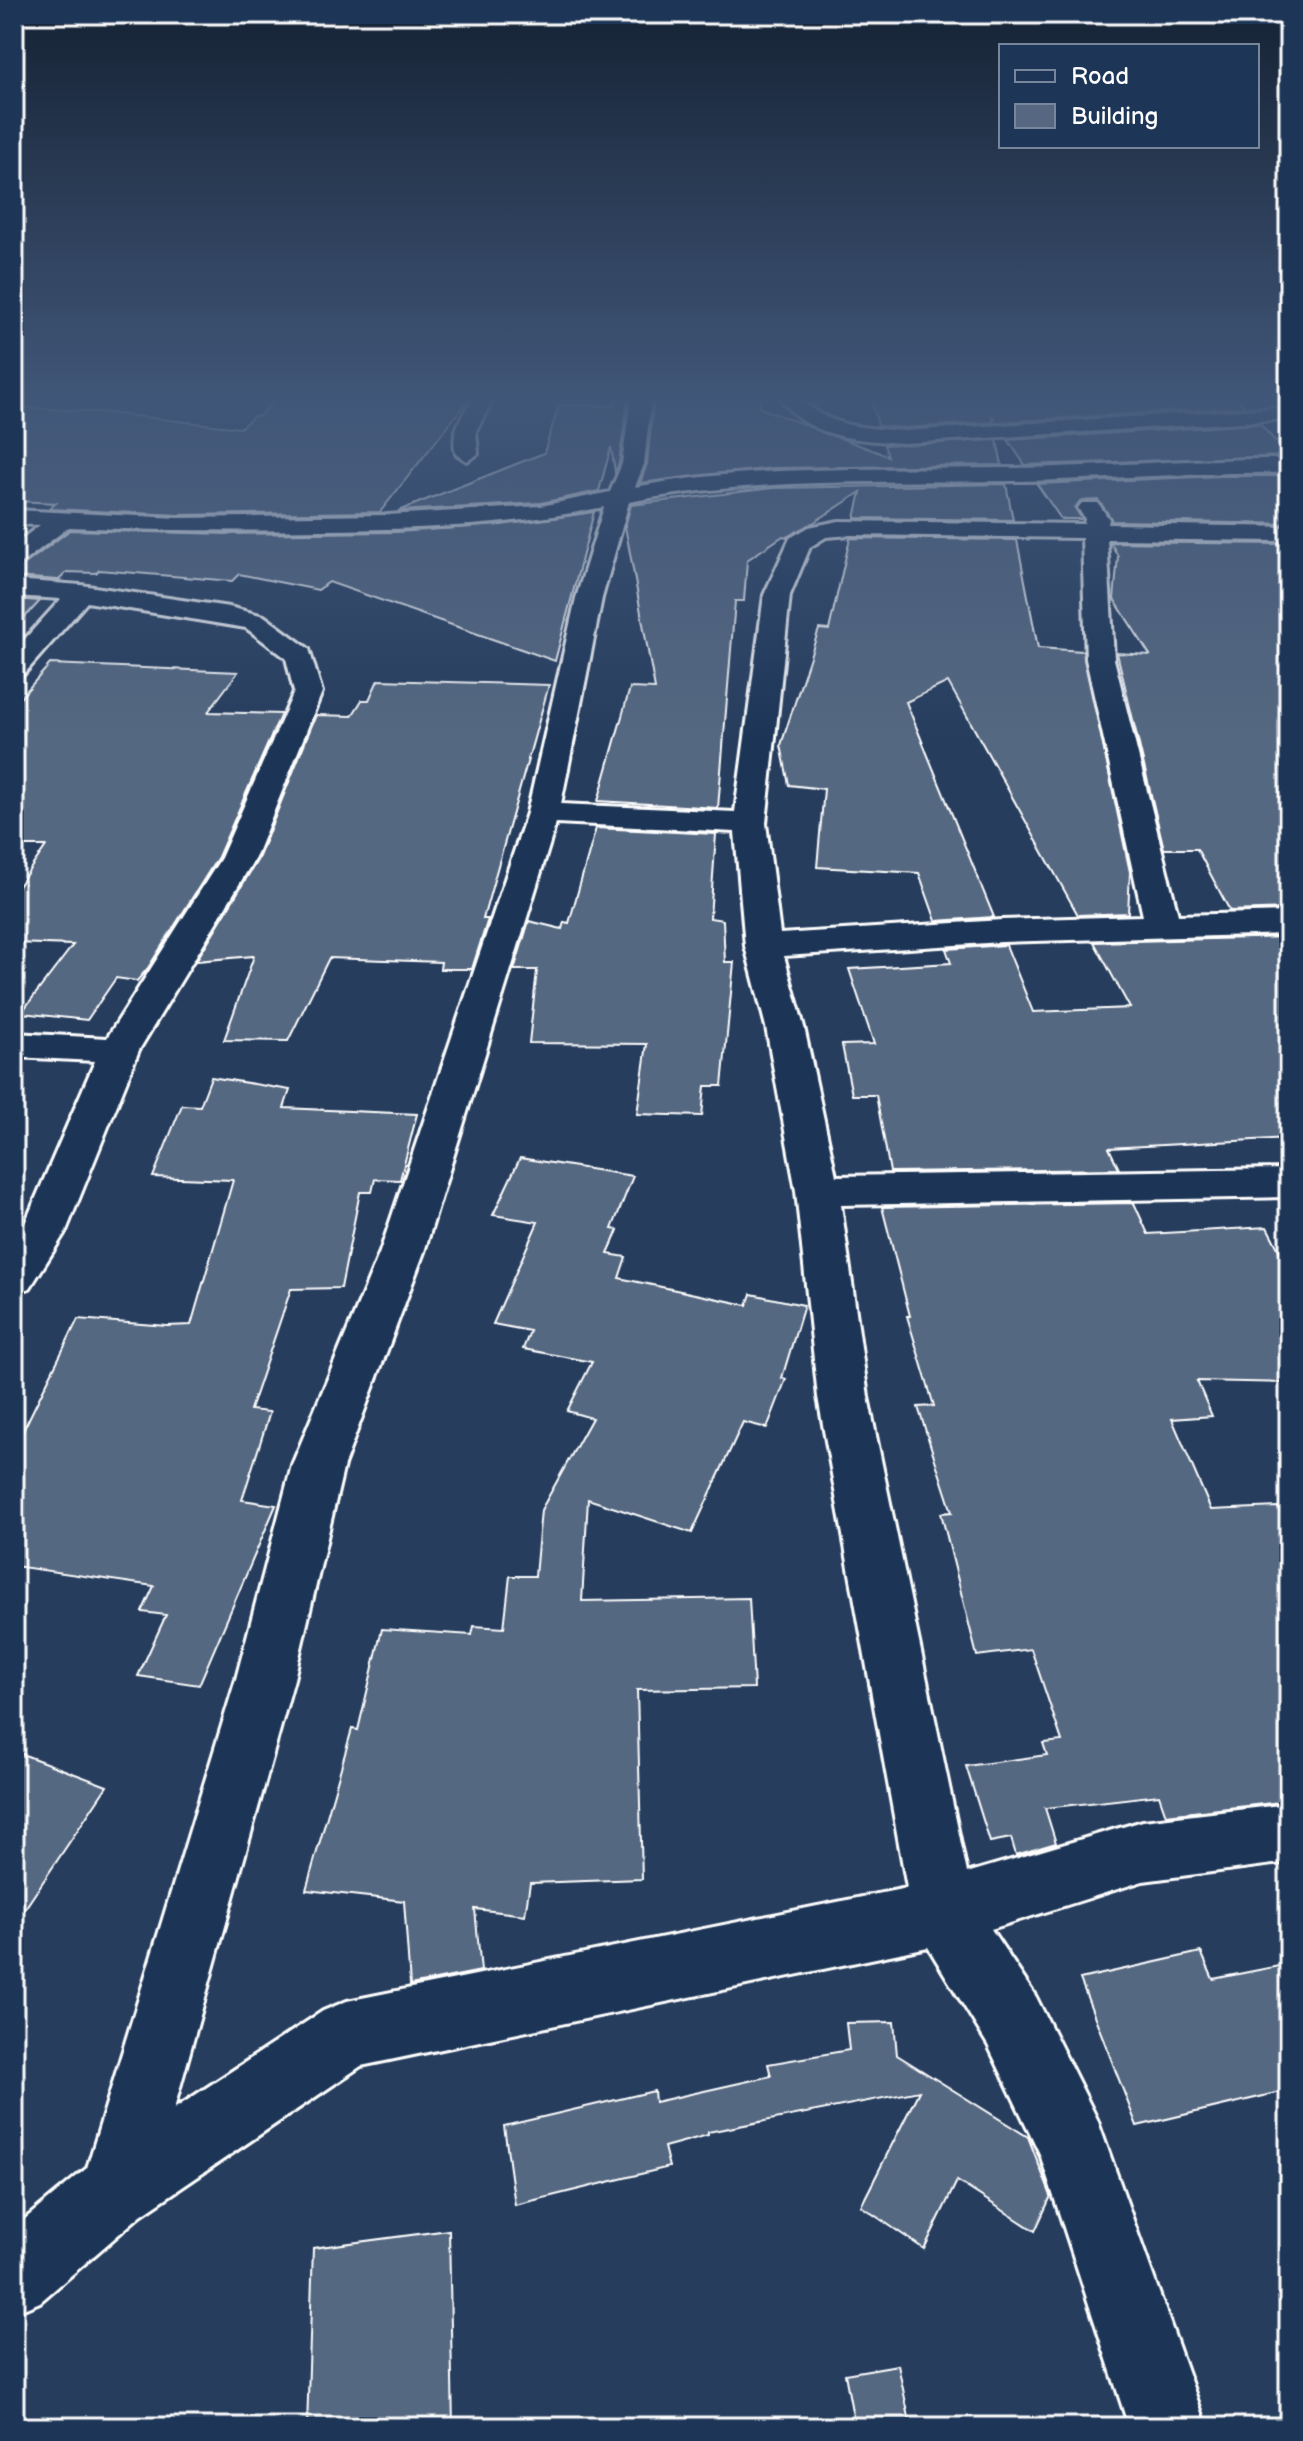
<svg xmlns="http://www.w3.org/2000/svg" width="1303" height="2441" viewBox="0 0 1303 2441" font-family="'Balsamiq Sans',sans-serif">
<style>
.building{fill:#556781;stroke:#fff;stroke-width:2}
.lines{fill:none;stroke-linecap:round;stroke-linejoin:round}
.street-casing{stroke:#fff;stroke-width:6}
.street{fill:#1d3557;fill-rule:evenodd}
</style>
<rect width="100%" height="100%" fill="#263d5e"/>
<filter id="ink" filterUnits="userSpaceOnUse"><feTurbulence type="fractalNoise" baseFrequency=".0125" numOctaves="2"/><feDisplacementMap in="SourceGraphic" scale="16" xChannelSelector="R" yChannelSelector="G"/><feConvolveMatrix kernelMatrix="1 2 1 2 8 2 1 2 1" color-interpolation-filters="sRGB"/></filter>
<g filter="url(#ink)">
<!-- building -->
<g class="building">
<path d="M 278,398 L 470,398 L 380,512 L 179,515 L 49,509 L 56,503 L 14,501 L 14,407 L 99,412 L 240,428 L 254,416 L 258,417 Z"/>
<path d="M 616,398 L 628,398 L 619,463 L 615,472 L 611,447 L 599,491 L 541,503 L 398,511 L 544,453 L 559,405 L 614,406 Z"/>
<path d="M 654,398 L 761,398 L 760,408 L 888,456 L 884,445 L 997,440 L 1002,465 L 774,468 L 640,483 L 647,464 Z"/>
<path d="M 871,398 L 1237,398 L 1245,407 L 997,422 L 992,415 L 993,422 L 905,428 L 878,426 Z"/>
<path d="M 1260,424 L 1276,442 L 1289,442 L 1289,456 L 1025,465 L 1008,440 Z"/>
<path d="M 1221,476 L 1289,476 L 1289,524 L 1112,521 L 1098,500 L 1080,501 L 1075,508 L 1082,519 L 1061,519 L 1037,484 Z"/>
<path d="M 1006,484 L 1013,520 L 855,518 L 861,492 L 813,523 L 787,537 L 783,536 L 747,560 L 744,601 L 735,601 L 718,808 L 598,801 L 630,688 L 655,689 L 625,526 L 631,505 L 773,488 Z"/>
<path d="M 594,512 L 555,661 L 329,582 L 318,590 L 239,574 L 232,581 L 99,570 L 96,573 L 67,572 L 59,580 L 14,577 L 14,567 L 25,564 L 70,530 L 229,534 L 396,532 L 501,525 Z"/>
<path d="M 850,538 L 1017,540 L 1038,648 L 1083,651 L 1130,872 L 1128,913 L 1078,915 L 948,682 L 906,702 L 994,917 L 936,921 L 919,873 L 817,867 L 824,789 L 789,785 L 781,745 L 819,629 L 829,630 Z"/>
<path d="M 1110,542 L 1289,544 L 1289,909 L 1230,911 L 1197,849 L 1164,849 L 1117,653 L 1150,655 L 1114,599 L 1118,556 Z"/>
<path d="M 14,599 L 40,601 L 14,629 Z"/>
<path d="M 50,664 L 238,672 L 208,712 L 281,714 L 218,857 L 148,968 L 137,981 L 116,978 L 87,1020 L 21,1013 L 73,945 L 14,943 L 14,892 L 46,846 L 14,846 L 14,705 Z"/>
<path d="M 378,680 L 549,685 L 483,919 L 488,919 L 472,969 L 440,969 L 441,962 L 329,958 L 288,1041 L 224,1040 L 254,956 L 196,961 L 258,859 L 316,715 L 352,716 L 362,700 L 369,700 Z"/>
<path d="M 596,828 L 716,834 L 710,918 L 723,920 L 725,962 L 734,962 L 722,1086 L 705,1086 L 702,1116 L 637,1114 L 647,1044 L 529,1043 L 537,970 L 514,970 L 529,921 L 562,929 L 564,922 L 569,923 Z"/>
<path d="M 1289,937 L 1289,1138 L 1109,1148 L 1119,1169 L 890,1172 L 876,1095 L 852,1095 L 842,1045 L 874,1044 L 849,969 L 951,963 L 946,949 L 1006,945 L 1033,1012 L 1130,1008 L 1094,942 Z"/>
<path d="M 211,1077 L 290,1090 L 284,1108 L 417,1114 L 400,1180 L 375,1179 L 372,1192 L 360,1192 L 341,1288 L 291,1289 L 250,1410 L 270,1412 L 242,1500 L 276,1505 L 199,1685 L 138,1676 L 166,1615 L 142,1612 L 154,1586 L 14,1566 L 14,1449 L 78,1319 L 167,1326 L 191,1325 L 233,1180 L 153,1177 L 182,1105 L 200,1106 Z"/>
<path d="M 520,1158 L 633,1176 L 612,1229 L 618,1230 L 608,1254 L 626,1257 L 619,1278 L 747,1305 L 751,1294 L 804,1305 L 782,1378 L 786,1379 L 767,1428 L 743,1422 L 692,1533 L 588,1499 L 582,1601 L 749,1598 L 754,1688 L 637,1690 L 642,1879 L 530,1883 L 525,1915 L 475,1909 L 481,1971 L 410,1985 L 404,1901 L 306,1890 L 352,1729 L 358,1730 L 382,1629 L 472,1635 L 474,1626 L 504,1628 L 510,1576 L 535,1576 L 541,1510 L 592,1418 L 567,1411 L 592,1362 L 523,1349 L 530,1331 L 493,1324 L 538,1222 L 493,1215 Z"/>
<path d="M 1134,1203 L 1148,1234 L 1267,1227 L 1289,1269 L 1289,1383 L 1197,1381 L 1212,1416 L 1172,1419 L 1211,1510 L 1278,1507 L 1289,1535 L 1289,1801 L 1166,1815 L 1159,1795 L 1045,1808 L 1056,1843 L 1016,1855 L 1011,1838 L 990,1842 L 966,1766 L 1047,1755 L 1043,1743 L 1062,1741 L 1031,1649 L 977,1656 L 941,1513 L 952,1512 L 918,1407 L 934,1406 L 907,1316 L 910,1316 L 882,1207 Z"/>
<path d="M 14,1751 L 107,1786 L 14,1925 Z"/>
<path d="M 1201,1952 L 1213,1979 L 1289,1964 L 1289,2090 L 1137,2126 L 1080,1979 Z"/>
<path d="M 894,2022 L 897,2055 L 1028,2137 L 1051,2196 L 1035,2231 L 957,2181 L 924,2249 L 861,2206 L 919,2091 L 708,2132 L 708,2135 L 664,2147 L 669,2167 L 515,2205 L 504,2126 L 654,2091 L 655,2102 L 771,2076 L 768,2064 L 849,2050 L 846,2023 Z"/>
<path d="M 449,2230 L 453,2427 L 307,2427 L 313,2248 Z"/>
<path d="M 898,2365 L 911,2427 L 855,2427 L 845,2374 Z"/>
</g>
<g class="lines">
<defs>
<g id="street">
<path d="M 474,398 L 494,398 L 476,431 L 478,454 L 467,461 L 456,454 C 450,431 462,416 474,398 Z"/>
<path d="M 631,398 L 651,398 L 644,464 L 635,487 C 753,464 890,470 1010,468 C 1103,467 1196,458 1289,459 L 1289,473 C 1198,471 1107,480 1016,481 C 888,483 755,477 629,502 L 602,598 L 561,804 L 735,812 L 764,595 L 790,538 L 809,527 L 839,521 L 1084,524 L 1085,519 L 1078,508 L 1082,503 L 1098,503 L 1109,519 L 1108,524 L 1289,527 L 1289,541 L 1107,539 L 1114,659 L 1178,915 L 1289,912 L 1289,934 L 1002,942 L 784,956 L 804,1027 L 836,1176 L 1289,1169 L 1289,1197 L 841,1205 L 868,1397 L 967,1873 L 1143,1821 L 1289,1804 L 1289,1862 L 1143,1881 L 991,1929 L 1036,1997 L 1097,2119 L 1207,2427 L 1129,2427 L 1040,2154 L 988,2045 L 928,1947 L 361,2066 L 141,2215 L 40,2302 L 14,2313 L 14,2228 L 87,2168 L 236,1679 L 292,1465 L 380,1252 L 527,813 L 576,598 L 604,507 C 513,526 419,529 325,530 C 239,531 155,531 69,527 L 23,562 L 14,564 L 14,545 L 40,525 L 14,524 L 14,510 L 179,518 L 387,515 L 541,506 L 610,492 L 622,464 ZM 851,535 L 1082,538 L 1086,659 L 1143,916 L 1002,920 L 780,934 L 766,823 L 790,595 L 810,547 L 826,537 ZM 556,823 L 735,832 L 745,946 L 766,1027 L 796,1191 L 818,1397 L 907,1888 L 347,2001 L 323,2011 L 174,2109 L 294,1679 L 344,1465 L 424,1252 Z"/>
<path d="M 780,398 L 801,398 C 827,428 868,428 905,431 L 1289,407 L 1289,419 L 905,443 C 860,440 808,439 780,398 Z"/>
<path d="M 14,580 L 81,585 L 229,607 L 264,616 L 309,649 L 322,692 L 255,858 L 139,1050 L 66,1231 L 30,1288 L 14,1293 L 14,1242 L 23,1228 L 95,1061 L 14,1057 L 14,1033 L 107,1038 L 221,858 L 294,692 L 286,658 L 246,628 L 87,602 L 24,674 L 14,676 L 14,651 L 61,599 L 14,596 Z"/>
</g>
</defs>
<!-- street casing -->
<use href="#street" class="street-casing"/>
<!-- street -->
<use href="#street" class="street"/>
</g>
</g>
<!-- sky -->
<linearGradient id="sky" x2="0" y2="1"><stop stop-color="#152234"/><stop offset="0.54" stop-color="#415779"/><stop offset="1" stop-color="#415779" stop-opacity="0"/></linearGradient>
<rect width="1303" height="740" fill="url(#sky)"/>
<!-- margin -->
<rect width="1303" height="2441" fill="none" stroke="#1d3557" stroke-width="48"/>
<rect x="24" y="24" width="1255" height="2393" fill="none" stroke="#fff" stroke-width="3" filter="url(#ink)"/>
<!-- legend -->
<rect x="999" y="44" width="260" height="104" fill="#1d3557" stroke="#77869a" stroke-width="2"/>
<rect x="1015" y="70" width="40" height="12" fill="#1d3557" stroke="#77869a" stroke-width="2"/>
<text x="1071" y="84" font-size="24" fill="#ffffff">Road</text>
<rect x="1015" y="104" width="40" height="24" fill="#556781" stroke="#77869a" stroke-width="2"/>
<text x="1071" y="124" font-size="24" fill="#ffffff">Building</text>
</svg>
